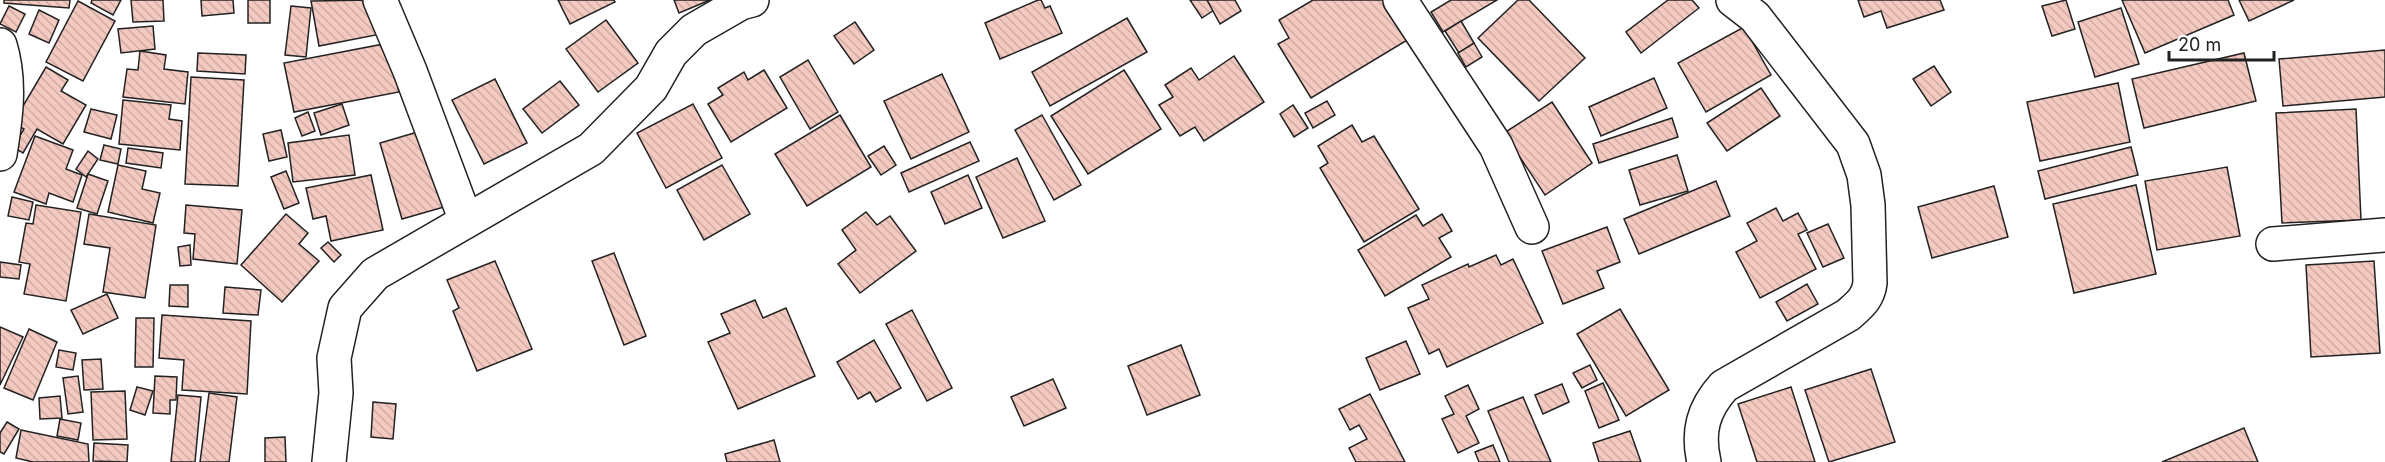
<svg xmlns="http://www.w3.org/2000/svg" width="2385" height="462" viewBox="0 0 2385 462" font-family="Inter,sans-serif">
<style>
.building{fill:url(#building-back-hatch);stroke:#222;stroke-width:1.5}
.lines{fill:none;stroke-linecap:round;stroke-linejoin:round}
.minor-casing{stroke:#222;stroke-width:36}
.minor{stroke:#fff;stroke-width:33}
</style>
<defs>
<pattern id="building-back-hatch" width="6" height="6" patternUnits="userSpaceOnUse" patternTransform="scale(1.5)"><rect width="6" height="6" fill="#f3c9c0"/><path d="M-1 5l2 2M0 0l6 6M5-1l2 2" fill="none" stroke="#d0aca5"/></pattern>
</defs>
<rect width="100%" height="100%" fill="#fff"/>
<!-- building -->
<g class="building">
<path d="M 4,0 L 70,0 L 69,8 L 4,3 Z"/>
<path d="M 92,0 L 121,0 L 113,15 L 91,3 Z"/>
<path d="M 131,0 L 163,0 L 164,21 L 133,22 Z"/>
<path d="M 201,0 L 233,0 L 234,13 L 202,16 Z"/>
<rect x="248" y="0" width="22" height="23"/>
<path d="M 374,0 L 381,34 L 319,46 L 311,1 Z"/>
<path d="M 558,0 L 614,0 L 615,2 L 570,24 Z"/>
<path d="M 674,0 L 710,0 L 679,13 Z"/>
<path d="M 1038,0 L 1041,0 L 1045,8 L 1050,6 L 1062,33 L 1000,59 L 985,23 Z"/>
<path d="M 1190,0 L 1229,0 L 1202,18 Z"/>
<path d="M 1207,0 L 1235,0 L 1241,11 L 1220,24 Z"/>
<path d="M 1313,0 L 1392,0 L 1414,36 L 1311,98 L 1278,44 L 1289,38 L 1279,20 Z"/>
<path d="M 1451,0 L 1497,0 L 1443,32 L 1431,12 Z"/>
<path d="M 1518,0 L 1529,0 L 1585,58 L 1539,101 L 1478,38 Z"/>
<path d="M 1668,0 L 1692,0 L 1699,8 L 1641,53 L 1626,32 Z"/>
<path d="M 1858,0 L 1940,0 L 1944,10 L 1887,28 L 1881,11 L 1864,17 Z"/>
<path d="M 2066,0 L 2075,29 L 2052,36 L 2042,6 Z"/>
<path d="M 2122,0 L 2228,0 L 2234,15 L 2145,53 Z"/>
<path d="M 2239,0 L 2294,0 L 2249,21 Z"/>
<path d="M 78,1 L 115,21 L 83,81 L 46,62 Z"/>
<path d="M 9,6 L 25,14 L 16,32 L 0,24 Z"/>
<path d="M 291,6 L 311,8 L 306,57 L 285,55 Z"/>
<path d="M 2121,8 L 2139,64 L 2095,77 L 2078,22 Z"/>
<path d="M 39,10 L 59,20 L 49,43 L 29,34 Z"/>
<path d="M 1127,18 L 1147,52 L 1050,106 L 1032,72 Z"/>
<path d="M 606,20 L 638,63 L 598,92 L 566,49 Z"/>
<path d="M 1461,21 L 1474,43 L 1459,53 L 1445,31 Z"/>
<path d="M 855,22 L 874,50 L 854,64 L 834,36 Z"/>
<path d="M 153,26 L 155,49 L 121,53 L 118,29 Z"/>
<path d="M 1744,27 L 1771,75 L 1706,112 L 1678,63 Z"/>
<path d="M 389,43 L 399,92 L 294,112 L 284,63 Z"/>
<path d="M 1474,43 L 1482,57 L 1466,67 L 1458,53 Z"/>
<path d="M 2385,50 L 2385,97 L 2283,106 L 2279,59 Z"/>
<path d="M 140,51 L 166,55 L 164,69 L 188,72 L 185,104 L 123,97 L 127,69 L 138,70 Z"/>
<path d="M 198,53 L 246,55 L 245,74 L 197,71 Z"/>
<path d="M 2244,53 L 2256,101 L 2144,128 L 2132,79 Z"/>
<path d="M 1234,56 L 1264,102 L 1204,141 L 1195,127 L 1180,136 L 1159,105 L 1173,97 L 1165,85 L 1191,68 L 1199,80 Z"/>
<path d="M 808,60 L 838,112 L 810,129 L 780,77 Z"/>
<path d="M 1934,66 L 1951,92 L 1931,106 L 1913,79 Z"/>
<path d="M 46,67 L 68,80 L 61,91 L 86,105 L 63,144 L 37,129 L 23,153 L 13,147 L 24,129 L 13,123 Z"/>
<path d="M 764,70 L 787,108 L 731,142 L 708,104 L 723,95 L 718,88 L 744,72 L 748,80 Z"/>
<path d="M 1124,70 L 1161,129 L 1088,174 L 1051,116 Z"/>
<path d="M 942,74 L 969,132 L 911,159 L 884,101 Z"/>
<path d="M 191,77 L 244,80 L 238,186 L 185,184 Z"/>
<path d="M 1654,78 L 1667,108 L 1601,136 L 1589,107 Z"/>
<path d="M 495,79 L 527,143 L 484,164 L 452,100 Z"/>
<path d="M 560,81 L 579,105 L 542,133 L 523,109 Z"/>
<path d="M 2118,83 L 2130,142 L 2040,161 L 2027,102 Z"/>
<path d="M 1761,88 L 1780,116 L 1727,151 L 1707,123 Z"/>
<path d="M 123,100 L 171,105 L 169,119 L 182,121 L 180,150 L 119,144 Z"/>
<path d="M 1327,101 L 1335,115 L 1313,128 L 1305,113 Z"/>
<path d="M 1552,102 L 1592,163 L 1545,195 L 1504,133 Z"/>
<path d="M 342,104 L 349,125 L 321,135 L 314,113 Z"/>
<path d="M 693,104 L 722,158 L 666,188 L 637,133 Z"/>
<path d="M 1293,105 L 1308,128 L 1294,137 L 1280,114 Z"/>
<path d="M 91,109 L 117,115 L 111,139 L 84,132 Z"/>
<path d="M 2356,109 L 2361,220 L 2282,223 L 2276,113 Z"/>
<path d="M 308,112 L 315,131 L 302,136 L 295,118 Z"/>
<path d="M 840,115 L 871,167 L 807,206 L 775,154 Z"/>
<path d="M 1042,115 L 1081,185 L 1054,200 L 1015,130 Z"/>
<path d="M 1672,118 L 1678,137 L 1599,163 L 1593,144 Z"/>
<path d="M 1352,125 L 1362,142 L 1374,136 L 1419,209 L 1364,242 L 1320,168 L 1328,163 L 1318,146 Z"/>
<path d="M 281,130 L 287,157 L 269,161 L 263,134 Z"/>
<path d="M 421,131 L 444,207 L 402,219 L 380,143 Z"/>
<path d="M 349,135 L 355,175 L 293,182 L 288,143 Z"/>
<path d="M 35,136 L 73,150 L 66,169 L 82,175 L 73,202 L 49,193 L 46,204 L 14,192 Z"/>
<path d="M 970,142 L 979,161 L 909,192 L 901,173 Z"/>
<path d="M 104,145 L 121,149 L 118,164 L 100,160 Z"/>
<path d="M 884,146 L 896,165 L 881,175 L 868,156 Z"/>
<path d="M 2131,147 L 2138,175 L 2045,199 L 2038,171 Z"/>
<path d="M 128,148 L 163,153 L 161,168 L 126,163 Z"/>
<path d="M 88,151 L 98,159 L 86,177 L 76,169 Z"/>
<path d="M 1677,155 L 1688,191 L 1640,205 L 1629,170 Z"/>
<path d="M 1017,158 L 1045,221 L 1003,238 L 976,177 Z"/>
<path d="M 118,165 L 146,171 L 142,189 L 160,193 L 153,223 L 108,212 Z"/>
<path d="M 722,165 L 750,214 L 704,240 L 677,190 Z"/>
<path d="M 2227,167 L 2240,236 L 2157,250 L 2145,181 Z"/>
<path d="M 286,171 L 299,203 L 284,209 L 271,177 Z"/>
<path d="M 88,174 L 108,181 L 97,214 L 77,208 Z"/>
<path d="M 371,175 L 383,230 L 331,241 L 326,216 L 313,219 L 306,188 Z"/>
<path d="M 968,175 L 982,208 L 945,224 L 931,192 Z"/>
<path d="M 1716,181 L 1730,216 L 1639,254 L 1624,219 Z"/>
<path d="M 2136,185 L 2156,274 L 2074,293 L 2053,204 Z"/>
<path d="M 1994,186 L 2008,237 L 1932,258 L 1918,207 Z"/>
<path d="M 12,197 L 33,202 L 29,220 L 8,216 Z"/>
<path d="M 36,205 L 81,212 L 66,301 L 24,294 L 30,264 L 19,262 L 26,223 L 33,224 Z"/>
<path d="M 186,205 L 242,210 L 237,264 L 193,259 L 195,234 L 184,233 Z"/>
<path d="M 1776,208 L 1783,221 L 1798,213 L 1807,230 L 1798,234 L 1816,269 L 1760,298 L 1736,252 L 1757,241 L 1747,223 Z"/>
<path d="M 866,212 L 877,225 L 890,216 L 916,251 L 860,293 L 838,264 L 856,250 L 842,230 Z"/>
<path d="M 89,214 L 156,225 L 145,298 L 103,292 L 110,248 L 84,244 Z"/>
<path d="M 286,214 L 308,233 L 299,244 L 319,261 L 282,302 L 241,265 Z"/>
<path d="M 1442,214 L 1452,231 L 1439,238 L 1451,257 L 1385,296 L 1358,250 L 1416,215 L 1423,226 Z"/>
<path d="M 1828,224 L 1844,258 L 1823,267 L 1807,233 Z"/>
<path d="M 1607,227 L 1620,262 L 1597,271 L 1604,288 L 1563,304 L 1542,251 Z"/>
<path d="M 328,242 L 341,255 L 334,262 L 321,248 Z"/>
<path d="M 190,245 L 191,265 L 180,266 L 178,247 Z"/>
<path d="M 614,253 L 646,336 L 624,345 L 592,261 Z"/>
<path d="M 1496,255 L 1501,265 L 1513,259 L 1543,323 L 1447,367 L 1439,349 L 1429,354 L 1408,308 L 1429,299 L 1422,285 L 1468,264 L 1469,267 Z"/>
<path d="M 495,261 L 532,349 L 477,371 L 453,311 L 459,308 L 447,280 Z"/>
<path d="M 2374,261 L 2380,353 L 2311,357 L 2306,265 Z"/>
<path d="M 0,262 L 21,265 L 19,279 L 0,277 Z"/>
<path d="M 1807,284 L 1818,304 L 1787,321 L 1776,302 Z"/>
<path d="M 170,285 L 188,285 L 188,307 L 169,306 Z"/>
<path d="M 225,287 L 261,290 L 258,315 L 223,313 Z"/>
<path d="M 107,294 L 118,318 L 83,334 L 71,310 Z"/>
<path d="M 755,300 L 763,318 L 786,308 L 815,376 L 738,409 L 708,342 L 730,333 L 721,314 Z"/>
<path d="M 1620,309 L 1669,390 L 1626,416 L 1577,334 Z"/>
<path d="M 912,310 L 952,388 L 927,401 L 886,324 Z"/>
<path d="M 162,315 L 251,321 L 247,394 L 182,390 L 184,360 L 159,358 Z"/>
<path d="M 136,318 L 154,318 L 153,367 L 135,367 Z"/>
<path d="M 0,327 L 23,337 L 0,385 Z"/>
<path d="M 29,329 L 57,342 L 33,400 L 4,388 Z"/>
<path d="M 874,340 L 901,388 L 876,402 L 870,392 L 858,399 L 837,362 Z"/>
<path d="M 1406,341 L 1420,374 L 1380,390 L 1366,358 Z"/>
<path d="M 1181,345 L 1200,395 L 1147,415 L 1128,366 Z"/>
<path d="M 59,350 L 76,353 L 73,370 L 56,367 Z"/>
<path d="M 101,359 L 103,389 L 84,390 L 82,360 Z"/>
<path d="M 1590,365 L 1597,380 L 1582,388 L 1573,373 Z"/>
<path d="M 1871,369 L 1895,442 L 1829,462 L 1805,390 Z"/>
<path d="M 78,376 L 83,412 L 68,414 L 63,378 Z"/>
<path d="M 155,376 L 177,377 L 176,400 L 170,400 L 170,414 L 153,413 Z"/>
<path d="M 1053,379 L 1066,408 L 1024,426 L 1011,397 Z"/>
<path d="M 1603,383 L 1619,420 L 1599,428 L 1585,391 Z"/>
<path d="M 1562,384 L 1569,402 L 1543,414 L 1535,395 Z"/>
<path d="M 1468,385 L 1479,409 L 1466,416 L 1479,443 L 1458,453 L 1442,419 L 1454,414 L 1445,396 Z"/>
<path d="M 137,387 L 153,391 L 145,415 L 130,410 Z"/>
<path d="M 1791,387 L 1815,462 L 1757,462 L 1738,404 Z"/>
<path d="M 125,391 L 127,439 L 93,440 L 91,392 Z"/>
<path d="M 209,393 L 237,397 L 229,462 L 200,462 Z"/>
<path d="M 1370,394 L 1405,462 L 1356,462 L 1349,448 L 1367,439 L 1359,425 L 1350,430 L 1339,409 Z"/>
<path d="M 178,395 L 201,397 L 195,462 L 171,462 Z"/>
<path d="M 60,396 L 62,418 L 40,419 L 39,398 Z"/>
<path d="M 1523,397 L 1551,462 L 1509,462 L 1488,411 Z"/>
<path d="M 373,402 L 396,404 L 393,439 L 371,437 Z"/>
<path d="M 60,419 L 81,423 L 78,440 L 57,436 Z"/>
<path d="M 7,422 L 19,429 L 4,454 L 0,452 L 0,433 Z"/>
<path d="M 2244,428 L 2258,462 L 2162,462 Z"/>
<path d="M 21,430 L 88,444 L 89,462 L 33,462 L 16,458 Z"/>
<path d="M 1630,431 L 1641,462 L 1599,462 L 1593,443 Z"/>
<path d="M 285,437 L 286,462 L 265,462 L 265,438 Z"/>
<path d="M 774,440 L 780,462 L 727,462 L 725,454 Z"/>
<path d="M 94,443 L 128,445 L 127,462 L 93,461 Z"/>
<path d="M 1493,445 L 1500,462 L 1479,462 L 1475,452 Z"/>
</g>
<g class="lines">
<defs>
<g id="minor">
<path d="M 380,0 L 410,71 L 466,221"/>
<path d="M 1400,0 L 1496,146 L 1532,227"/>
<path d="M 0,45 C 11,81 6,117 0,154"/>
<path d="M 2273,244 L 2385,235"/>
<path d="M 329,462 L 336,393 L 334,358 L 345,308 L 375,274 L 591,149 L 651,88 L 671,53 L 694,30 L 741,3 L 752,0"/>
<path d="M 1704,462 C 1697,432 1703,409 1724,386 L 1848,315 C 1859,305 1868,299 1870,283 L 1868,205 L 1864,175 L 1853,144 L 1755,17 L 1733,0"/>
</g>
</defs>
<!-- minor casing -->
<use href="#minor" class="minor-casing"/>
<!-- minor -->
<use href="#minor" class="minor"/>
</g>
<!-- scale -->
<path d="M2169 51v9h105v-9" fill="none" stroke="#222222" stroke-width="3"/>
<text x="2178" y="51" font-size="18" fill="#222222" stroke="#ffffff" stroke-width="4.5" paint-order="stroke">20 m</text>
</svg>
